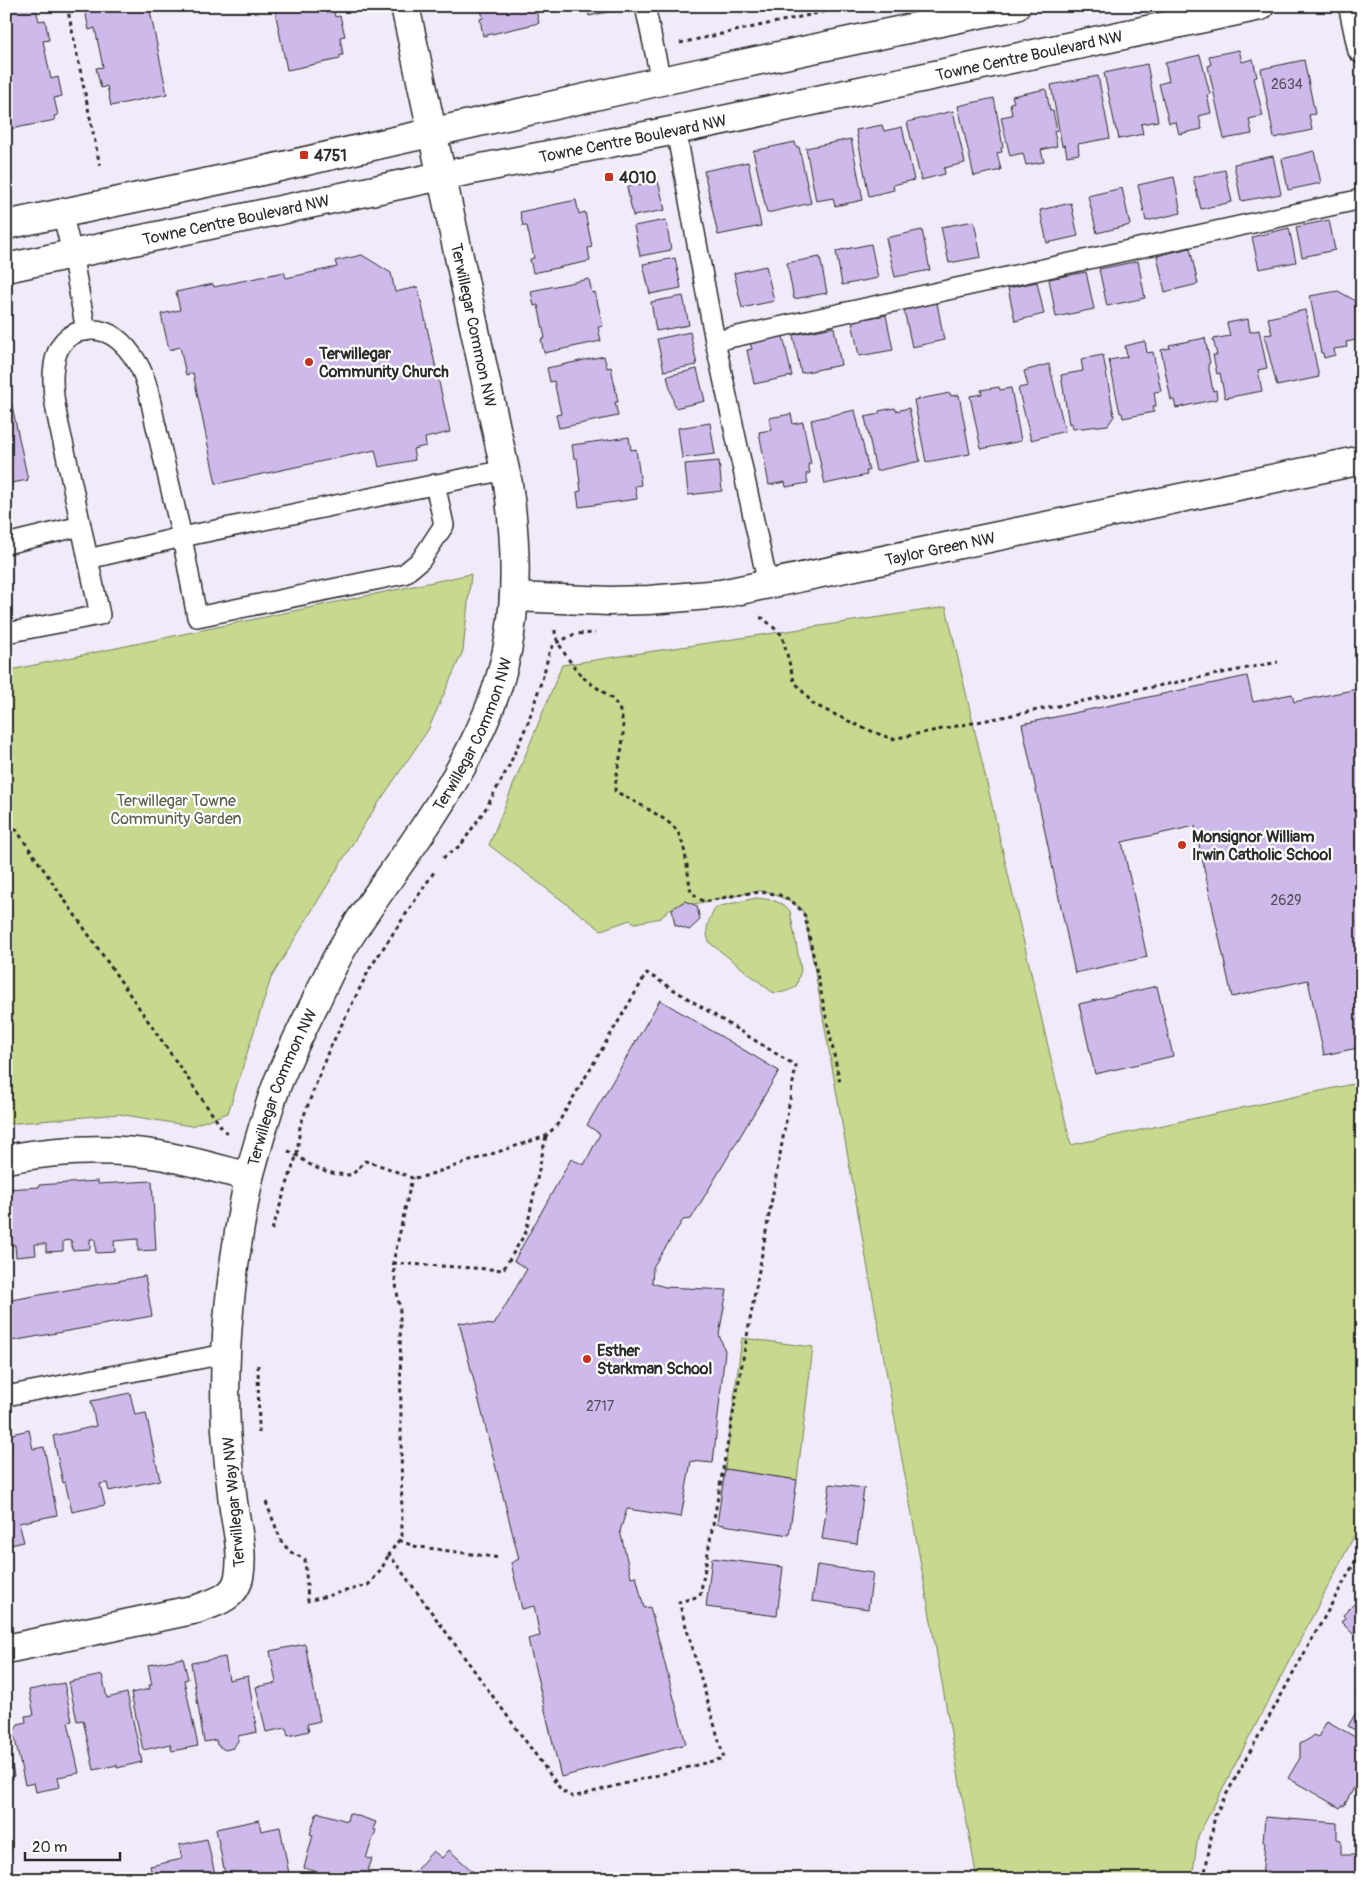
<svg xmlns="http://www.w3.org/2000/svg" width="1368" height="1885" viewBox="0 0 1368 1885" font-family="Pangolin,sans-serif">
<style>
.green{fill:#c6d98e;stroke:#78825c}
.building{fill:#cebaea;stroke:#2b2b2b}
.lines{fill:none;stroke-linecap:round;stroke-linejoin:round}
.lane-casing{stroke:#2b2b2b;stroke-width:22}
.street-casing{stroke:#2b2b2b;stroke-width:31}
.secondary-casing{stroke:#2b2b2b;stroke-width:31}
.path{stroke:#2b2b2b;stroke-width:3;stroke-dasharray:4 4;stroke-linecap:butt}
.lane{stroke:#fff;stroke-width:19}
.street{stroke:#fff;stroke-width:28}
.secondary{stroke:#fff;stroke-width:28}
.poi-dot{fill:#c8321e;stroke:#fff;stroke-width:2}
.labels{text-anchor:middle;stroke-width:4.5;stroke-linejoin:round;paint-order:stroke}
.number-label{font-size:14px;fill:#544f5b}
.street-label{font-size:16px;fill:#2b2b2b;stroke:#fff}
.poi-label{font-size:16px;font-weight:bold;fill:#2b2b2b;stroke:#fff;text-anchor:start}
.park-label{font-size:16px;fill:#5a5f49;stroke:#fff}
</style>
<rect width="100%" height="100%" fill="#f0eaf9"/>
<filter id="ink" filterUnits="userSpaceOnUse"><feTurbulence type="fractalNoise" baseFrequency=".02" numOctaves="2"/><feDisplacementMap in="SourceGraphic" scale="10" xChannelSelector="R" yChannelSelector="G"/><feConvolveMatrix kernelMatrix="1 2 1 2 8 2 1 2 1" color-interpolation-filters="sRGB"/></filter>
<g filter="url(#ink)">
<!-- green -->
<g class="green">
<path d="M 471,574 L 463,651 L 428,730 L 367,820 L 271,978 L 228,1113 L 191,1126 L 119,1114 L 6,1124 L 6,671 Z"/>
<path d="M 946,607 L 1071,1145 L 1362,1082 L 1362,1521 L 1198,1836 L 1192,1879 L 977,1879 L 805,916 L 801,909 L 792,902 L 766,891 L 759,891 L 669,909 L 661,918 L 635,923 L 630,920 L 601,930 L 489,845 L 562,665 Z"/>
<path d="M 756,898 C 768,899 783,901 790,911 L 801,970 L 796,987 C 788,991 781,994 772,992 L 710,943 C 703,931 709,919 716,907 Z"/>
<path d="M 742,1338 L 813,1347 L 797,1480 L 725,1469 Z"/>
</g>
<!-- building -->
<g class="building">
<path d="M 6,6 L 35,6 L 39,21 L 45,20 L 49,40 L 43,41 L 51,79 L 58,77 L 62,96 L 54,98 L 58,115 L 54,116 L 55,120 L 6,130 Z"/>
<path d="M 90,6 L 149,6 L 167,94 L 111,106 L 107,86 L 101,88 L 96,68 L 103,67 L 95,28 L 89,30 L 85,10 L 91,9 Z"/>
<path d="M 274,6 L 333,6 L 335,17 L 340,16 L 345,36 L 340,37 L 343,55 L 340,55 L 340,59 L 287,70 Z"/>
<path d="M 480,6 L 540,6 L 540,9 L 536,10 L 539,23 L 483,36 L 480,19 L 483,18 Z"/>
<path d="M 587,6 L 621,6 L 621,9 L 589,16 Z"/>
<path d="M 1239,50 L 1242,62 L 1253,59 L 1257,77 L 1254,78 L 1263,116 L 1249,119 L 1252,134 L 1224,139 L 1208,66 L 1211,65 L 1209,56 Z"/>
<path d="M 1200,55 L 1210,94 L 1207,95 L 1211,113 L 1199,116 L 1202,129 L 1179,134 L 1176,122 L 1169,123 L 1159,84 L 1169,81 L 1165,63 Z"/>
<path d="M 1304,60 L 1315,114 L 1309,115 L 1312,130 L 1274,138 L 1261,69 Z"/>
<path d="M 1147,64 L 1158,121 L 1141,124 L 1143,134 L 1119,139 L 1117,130 L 1116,130 L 1104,73 Z"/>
<path d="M 1098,76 L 1110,138 L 1078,144 L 1079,154 L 1067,156 L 1065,145 L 1062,146 L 1051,85 Z"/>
<path d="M 1046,89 L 1050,111 L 1053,111 L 1057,130 L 1054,131 L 1057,146 L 1041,150 L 1044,162 L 1026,165 L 1023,153 L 1010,156 L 1001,117 L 1012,115 L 1010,103 L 1014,102 L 1012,96 Z"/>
<path d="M 994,98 L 1003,147 L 1001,148 L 1002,152 L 997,153 L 1001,170 L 974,176 L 958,106 Z"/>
<path d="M 953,111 L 965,163 L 944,168 L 945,174 L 921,180 L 907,122 Z"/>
<path d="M 882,125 L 884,131 L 902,127 L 914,180 L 893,185 L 894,190 L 869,196 L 856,130 Z"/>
<path d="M 851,139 L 863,200 L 835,206 L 833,198 L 816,201 L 806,148 Z"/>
<path d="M 795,142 L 796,147 L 799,147 L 811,203 L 767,213 L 753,151 Z"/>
<path d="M 1314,151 L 1321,183 L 1288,190 L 1282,159 Z"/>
<path d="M 1273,156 L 1281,194 L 1241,201 L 1234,164 Z"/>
<path d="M 748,162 L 761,226 L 718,235 L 704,171 Z"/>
<path d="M 1225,170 L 1232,202 L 1201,209 L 1193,177 Z"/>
<path d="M 1174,177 L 1181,213 L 1146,221 L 1138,185 Z"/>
<path d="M 658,181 L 665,210 L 633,216 L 627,187 Z"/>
<path d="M 1122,188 L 1130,225 L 1097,233 L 1088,196 Z"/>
<path d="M 576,200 L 579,214 L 585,212 L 592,247 L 588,248 L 590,261 L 533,273 L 530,259 L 534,258 L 527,226 L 523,226 L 520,212 Z"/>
<path d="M 1071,203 L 1078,236 L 1047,243 L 1040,210 Z"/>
<path d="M 666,220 L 671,250 L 640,256 L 634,226 Z"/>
<path d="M 1329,220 L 1335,250 L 1302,257 L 1296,227 Z"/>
<path d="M 974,221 L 981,257 L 949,263 L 941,227 Z"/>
<path d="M 1289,228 L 1296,262 L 1259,269 L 1252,237 Z"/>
<path d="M 922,230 L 930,270 L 895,277 L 886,238 Z"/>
<path d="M 871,244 L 878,278 L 842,285 L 836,251 Z"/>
<path d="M 1190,248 L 1198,284 L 1165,292 L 1157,256 Z"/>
<path d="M 362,255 L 391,273 L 395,292 L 418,287 L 450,432 L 425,438 L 426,446 L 413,449 L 415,460 L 379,467 L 375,450 L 216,484 L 193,373 L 186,375 L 180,347 L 169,350 L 161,314 L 180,310 L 176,292 L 213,284 L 214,287 L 284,272 L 286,278 L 337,267 L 335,261 Z"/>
<path d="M 820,257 L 827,293 L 794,299 L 787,263 Z"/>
<path d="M 675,258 L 681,288 L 650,294 L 643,264 Z"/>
<path d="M 1138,261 L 1145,298 L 1107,306 L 1099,269 Z"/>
<path d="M 766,266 L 774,301 L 742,308 L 734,273 Z"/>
<path d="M 1086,272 L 1094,309 L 1056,317 L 1049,279 Z"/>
<path d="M 589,279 L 592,293 L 595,292 L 603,326 L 598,327 L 601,341 L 544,353 L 541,339 L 545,338 L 538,305 L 534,306 L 531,291 Z"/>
<path d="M 1037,282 L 1044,314 L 1015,321 L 1008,288 Z"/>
<path d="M 1338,291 L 1354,300 L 1362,339 L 1346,342 L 1347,347 L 1334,349 L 1335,355 L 1324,358 L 1323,353 L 1321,353 L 1310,296 Z"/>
<path d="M 683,296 L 689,325 L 656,331 L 651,302 Z"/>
<path d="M 937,303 L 944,340 L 912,347 L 904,310 Z"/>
<path d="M 1305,310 L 1319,377 L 1277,386 L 1264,335 L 1272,334 L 1268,318 Z"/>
<path d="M 886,315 L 893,350 L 859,356 L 852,321 Z"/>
<path d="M 1248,319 L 1250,332 L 1259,330 L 1267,368 L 1258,370 L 1262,391 L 1225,398 L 1220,373 L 1217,374 L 1213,355 L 1217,355 L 1213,339 L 1230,336 L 1227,323 Z"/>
<path d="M 834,327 L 841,365 L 801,373 L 793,335 Z"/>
<path d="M 690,332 L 697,365 L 664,371 L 657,339 Z"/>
<path d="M 783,336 L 792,376 L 754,384 L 747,350 L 752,349 L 750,343 Z"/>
<path d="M 1205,338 L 1210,363 L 1208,364 L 1213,391 L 1216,390 L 1217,399 L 1176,408 L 1174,400 L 1171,400 L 1161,350 L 1170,348 L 1169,345 Z"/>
<path d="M 1145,341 L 1147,353 L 1153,352 L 1161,391 L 1154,392 L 1156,406 L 1153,406 L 1154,412 L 1123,418 L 1122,413 L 1120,413 L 1109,360 L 1127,357 L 1125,346 Z"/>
<path d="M 1103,355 L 1114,416 L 1108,425 L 1073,429 L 1072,423 L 1069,424 L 1061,375 L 1083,371 L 1081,359 Z"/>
<path d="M 604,356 L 607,368 L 611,367 L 618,402 L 615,402 L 618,416 L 559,428 L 556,415 L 561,414 L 554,381 L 550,382 L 547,368 Z"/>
<path d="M 1049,364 L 1065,431 L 1031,440 L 1018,388 L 1028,386 L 1024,371 Z"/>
<path d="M 697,369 L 705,401 L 675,408 L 667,376 Z"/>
<path d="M 6,378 L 28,480 L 6,484 Z"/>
<path d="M 999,387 L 1000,390 L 1011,388 L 1021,441 L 981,449 L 970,396 L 982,394 L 981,390 Z"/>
<path d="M 950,393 L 951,396 L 959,395 L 970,454 L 926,462 L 914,400 Z"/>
<path d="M 895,408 L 896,411 L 909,408 L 920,461 L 876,471 L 865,417 L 879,414 L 879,411 Z"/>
<path d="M 855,410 L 869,471 L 866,471 L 867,475 L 825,484 L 811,420 Z"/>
<path d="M 791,414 L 793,424 L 803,422 L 811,464 L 808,464 L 810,473 L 806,474 L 808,483 L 786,487 L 785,482 L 769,485 L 759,432 L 771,430 L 769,418 Z"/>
<path d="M 710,423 L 715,454 L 682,458 L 678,428 Z"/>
<path d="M 629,437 L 631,450 L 636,449 L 641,485 L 635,486 L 637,499 L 579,507 L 577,492 L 581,491 L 577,458 L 574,458 L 572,445 Z"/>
<path d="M 719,461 L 722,491 L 688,495 L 685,464 Z"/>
<path d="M 1247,676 L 1253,702 L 1292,694 L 1294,702 L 1362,688 L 1362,1047 L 1324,1055 L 1308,980 L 1232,997 L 1195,826 L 1122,842 L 1147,957 L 1075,973 L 1022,724 Z"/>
<path d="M 685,901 L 697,906 L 700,920 L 689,930 L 675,925 L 672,909 Z"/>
<path d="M 1157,986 L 1173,1056 L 1095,1074 L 1079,1004 Z"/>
<path d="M 660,1000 L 779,1071 L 691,1219 L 683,1220 L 653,1267 L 652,1283 L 665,1287 L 727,1290 L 719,1335 L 725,1351 L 713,1463 L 691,1461 L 681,1517 L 627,1509 L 620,1531 L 631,1577 L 636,1576 L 644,1608 L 650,1607 L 686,1744 L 561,1777 L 528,1639 L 540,1636 L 534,1606 L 522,1609 L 511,1563 L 519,1559 L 459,1322 L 494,1325 L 527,1269 L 514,1261 L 571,1159 L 584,1165 L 600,1134 L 587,1125 Z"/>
<path d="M 98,1181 L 98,1184 L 152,1181 L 156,1250 L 138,1251 L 138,1239 L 114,1241 L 115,1252 L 96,1253 L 95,1239 L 90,1239 L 90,1249 L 72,1250 L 71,1240 L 63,1241 L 63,1251 L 46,1252 L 46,1244 L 35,1244 L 36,1255 L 16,1257 L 15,1245 L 8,1245 L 8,1256 L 6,1257 L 6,1189 L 39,1187 L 39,1185 Z"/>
<path d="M 145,1276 L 152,1316 L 6,1342 L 6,1301 Z"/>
<path d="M 130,1393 L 135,1415 L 146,1413 L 160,1480 L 109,1491 L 107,1483 L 100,1484 L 105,1505 L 72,1512 L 65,1482 L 63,1483 L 53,1436 L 96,1426 L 91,1401 Z"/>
<path d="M 29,1430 L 33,1449 L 44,1447 L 57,1515 L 19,1523 L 24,1542 L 6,1546 L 6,1463 L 9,1462 L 8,1455 L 11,1454 L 7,1435 Z"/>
<path d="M 725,1469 L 797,1480 L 789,1535 L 717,1524 Z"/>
<path d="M 830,1484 L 864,1488 L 857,1544 L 822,1539 Z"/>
<path d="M 712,1558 L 783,1567 L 777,1616 L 706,1607 Z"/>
<path d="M 817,1565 L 873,1573 L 868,1609 L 812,1601 Z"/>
<path d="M 1362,1585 L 1362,1637 L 1356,1631 L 1353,1634 L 1341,1622 L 1345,1618 L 1343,1615 L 1361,1597 L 1356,1591 Z"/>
<path d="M 305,1644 L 320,1721 L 307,1724 L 309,1731 L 288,1736 L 286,1728 L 266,1732 L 256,1687 L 276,1683 L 270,1651 Z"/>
<path d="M 225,1657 L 229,1680 L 248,1676 L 257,1732 L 238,1736 L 238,1741 L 233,1748 L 225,1750 L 217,1745 L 216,1740 L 204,1742 L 191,1663 Z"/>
<path d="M 183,1658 L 188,1679 L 184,1680 L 198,1746 L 172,1751 L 170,1744 L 143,1750 L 131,1693 L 150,1689 L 149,1685 L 152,1685 L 148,1665 Z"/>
<path d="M 102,1675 L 107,1698 L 127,1693 L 142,1762 L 117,1768 L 117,1765 L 94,1770 L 83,1720 L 77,1721 L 69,1682 Z"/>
<path d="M 64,1683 L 72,1721 L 68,1722 L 79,1773 L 58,1777 L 60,1787 L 36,1792 L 34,1783 L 25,1785 L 13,1730 L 15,1730 L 18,1724 L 26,1722 L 25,1716 L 34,1715 L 29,1690 Z"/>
<path d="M 1361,1684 L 1362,1684 L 1362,1734 L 1348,1726 L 1361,1704 L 1356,1694 Z"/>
<path d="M 1327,1721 L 1362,1741 L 1362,1787 L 1356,1784 L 1344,1806 L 1342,1805 L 1340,1808 L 1288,1778 L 1300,1758 L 1300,1744 L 1311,1738 L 1313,1735 L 1318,1737 Z"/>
<path d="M 6,1724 L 11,1745 L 8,1746 L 14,1776 L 9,1777 L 10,1783 L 6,1789 Z"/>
<path d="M 317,1812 L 347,1821 L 349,1813 L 376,1822 L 373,1829 L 376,1830 L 366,1858 L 372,1859 L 368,1870 L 371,1871 L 368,1879 L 326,1879 L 328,1875 L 304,1868 L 313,1835 L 310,1834 Z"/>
<path d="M 1265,1817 L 1337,1823 L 1337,1839 L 1341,1840 L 1341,1855 L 1358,1855 L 1359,1879 L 1262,1879 L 1265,1842 L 1263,1842 Z"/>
<path d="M 259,1820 L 261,1831 L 280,1827 L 290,1879 L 226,1879 L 216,1829 Z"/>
<path d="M 207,1839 L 216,1879 L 153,1879 L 150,1866 L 182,1859 L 179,1845 Z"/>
<path d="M 449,1850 L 481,1879 L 408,1879 L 433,1851 L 442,1858 Z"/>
<path d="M 117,1873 L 119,1879 L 93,1879 L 93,1878 Z"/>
</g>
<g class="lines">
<defs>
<g id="lane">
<path d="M 645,6 L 661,81"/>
<path d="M 676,130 L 715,341 L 768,585"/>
<path d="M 62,212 L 72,253 L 86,331"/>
<path d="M 715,341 L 1362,199"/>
<path d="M 435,484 L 444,525 L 421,560 L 404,574 L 197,617 L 182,537 L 505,470"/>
<path d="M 81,526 C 76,502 71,479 66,455 C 58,420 31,332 91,330 C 113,329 128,347 138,364 C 148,381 151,404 155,422 C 164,460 173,499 182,537 L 88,559"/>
<path d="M 6,544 L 81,526 L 100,615 L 6,633"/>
<path d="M 6,1396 L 225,1354"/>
</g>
<g id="street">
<path d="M 1353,6 L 1362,49"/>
<path id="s1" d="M 514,597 L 609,601 L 649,600 L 721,594 L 1362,460"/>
<path d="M 6,1649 L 197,1609 C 214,1603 235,1598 239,1577 C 244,1552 236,1526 233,1502 C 230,1478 228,1454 226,1430 C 222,1342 232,1263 249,1177"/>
</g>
<g id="secondary">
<path d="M 6,225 L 248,174 L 661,81 L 1016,6"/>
<path id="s2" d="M 6,268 L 441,176 L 676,130 L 1260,6"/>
<path id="s3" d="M 6,1159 C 56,1150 109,1147 159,1155 C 189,1160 219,1169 249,1177 C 258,1145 266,1113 278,1082 C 289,1055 302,1029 315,1003 C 325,982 334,961 346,942 C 371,901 401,863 428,822 C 455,781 480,738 496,691 C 519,625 518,552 508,484 L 405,6"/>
</g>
</defs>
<!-- lane casing -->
<use href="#lane" class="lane-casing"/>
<!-- street casing -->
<use href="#street" class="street-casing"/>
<!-- secondary casing -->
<use href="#secondary" class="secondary-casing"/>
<!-- path -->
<g class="path">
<path d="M 67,6 L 100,166"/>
<path d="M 680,43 L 851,6"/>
<path d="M 760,618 L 763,618 L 782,635 L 794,681 L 813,704 L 861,727 L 892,739 L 1278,662"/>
<path d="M 555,630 C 554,642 575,669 584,678 C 596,689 614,695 620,711 C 629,738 616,764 615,791 C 629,799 670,819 677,831 C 687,848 687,872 691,892 L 704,902 C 739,895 782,879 805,916 L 840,1083"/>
<path d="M 6,815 L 224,1131 L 229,1133"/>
<path d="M 443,858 L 461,845 L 486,808 L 509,766 L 529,720 L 544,673 L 550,649 L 558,642 L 575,634 L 595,633"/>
<path d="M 288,1151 C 297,1154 301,1159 309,1164 C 322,1172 337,1175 352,1175 L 365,1161 L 385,1167 L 412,1178 L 393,1263 L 400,1312 L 402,1536 L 389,1554 L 562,1791 L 573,1797 L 724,1758 L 679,1602 L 700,1596 L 796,1066 L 647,973 L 557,1125 L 546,1136 L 422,1177 L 412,1178"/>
<path d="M 272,1230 L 297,1154 L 300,1126 L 328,1052 L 370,968 L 434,872"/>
<path d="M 393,1263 L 503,1270 L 526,1232 L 546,1136"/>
<path d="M 258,1365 L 259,1434"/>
<path d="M 266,1502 L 282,1543 L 292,1553 L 305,1559 L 308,1601 L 368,1585 L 381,1570 L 389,1554"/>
<path d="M 399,1540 L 413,1546 L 501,1558"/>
<path d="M 1204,1879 L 1215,1815 L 1362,1549"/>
</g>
<!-- lane -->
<use href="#lane" class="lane"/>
<!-- street -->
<use href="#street" class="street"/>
<!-- secondary -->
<use href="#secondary" class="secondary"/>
</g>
</g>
<!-- markers -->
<g class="poi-dot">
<rect x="299" y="150" width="10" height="10" rx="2.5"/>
<rect x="604" y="172" width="10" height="10" rx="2.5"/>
<circle cx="309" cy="362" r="5"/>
<circle cx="1182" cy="845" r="5"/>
<circle cx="587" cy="1359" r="5"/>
</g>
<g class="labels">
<!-- number labels -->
<g class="number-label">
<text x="1287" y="89">2634</text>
<text x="1286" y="905">2629</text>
<text x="600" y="1411">2717</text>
</g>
<!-- street labels -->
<g class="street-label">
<text dy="6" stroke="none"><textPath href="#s2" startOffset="1045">Towne Centre Boulevard NW</textPath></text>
<text dy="6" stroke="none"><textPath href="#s2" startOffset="640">Towne Centre Boulevard NW</textPath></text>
<text dy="6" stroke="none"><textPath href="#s2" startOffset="235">Towne Centre Boulevard NW</textPath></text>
<text transform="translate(474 325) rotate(78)" y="6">Terwillegar Common NW</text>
<text dy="6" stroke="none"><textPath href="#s1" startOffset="431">Taylor Green NW</textPath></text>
<text dy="6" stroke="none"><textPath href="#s3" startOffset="746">Terwillegar Common NW</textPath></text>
<text dy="6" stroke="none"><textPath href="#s3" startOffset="342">Terwillegar Common NW</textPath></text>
<text transform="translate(233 1502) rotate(-95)" y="6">Terwillegar Way NW</text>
</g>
<!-- poi labels -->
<g class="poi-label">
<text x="314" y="161">4751</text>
<text x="619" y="183">4010</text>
<text x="319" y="359">Terwillegar<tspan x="319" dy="18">Community Church</tspan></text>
<text x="1192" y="842">Monsignor William<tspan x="1192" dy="18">Irwin Catholic School</tspan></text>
<text x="597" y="1356">Esther<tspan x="597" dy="18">Starkman School</tspan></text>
</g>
<!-- park labels -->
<g class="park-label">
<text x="176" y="806">Terwillegar Towne<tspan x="176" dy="18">Community Garden</tspan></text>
</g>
</g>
<!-- margin -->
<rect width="1368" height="1885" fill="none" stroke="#fff" stroke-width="25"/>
<rect x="12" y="12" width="1343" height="1860" fill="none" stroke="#2b2b2b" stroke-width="2" filter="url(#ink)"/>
<!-- scale -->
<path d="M25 1852v8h95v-8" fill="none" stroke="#2b2b2b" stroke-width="2.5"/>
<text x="32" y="1852" font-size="15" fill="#2b2b2b" stroke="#ffffff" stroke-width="4" paint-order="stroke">20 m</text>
</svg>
